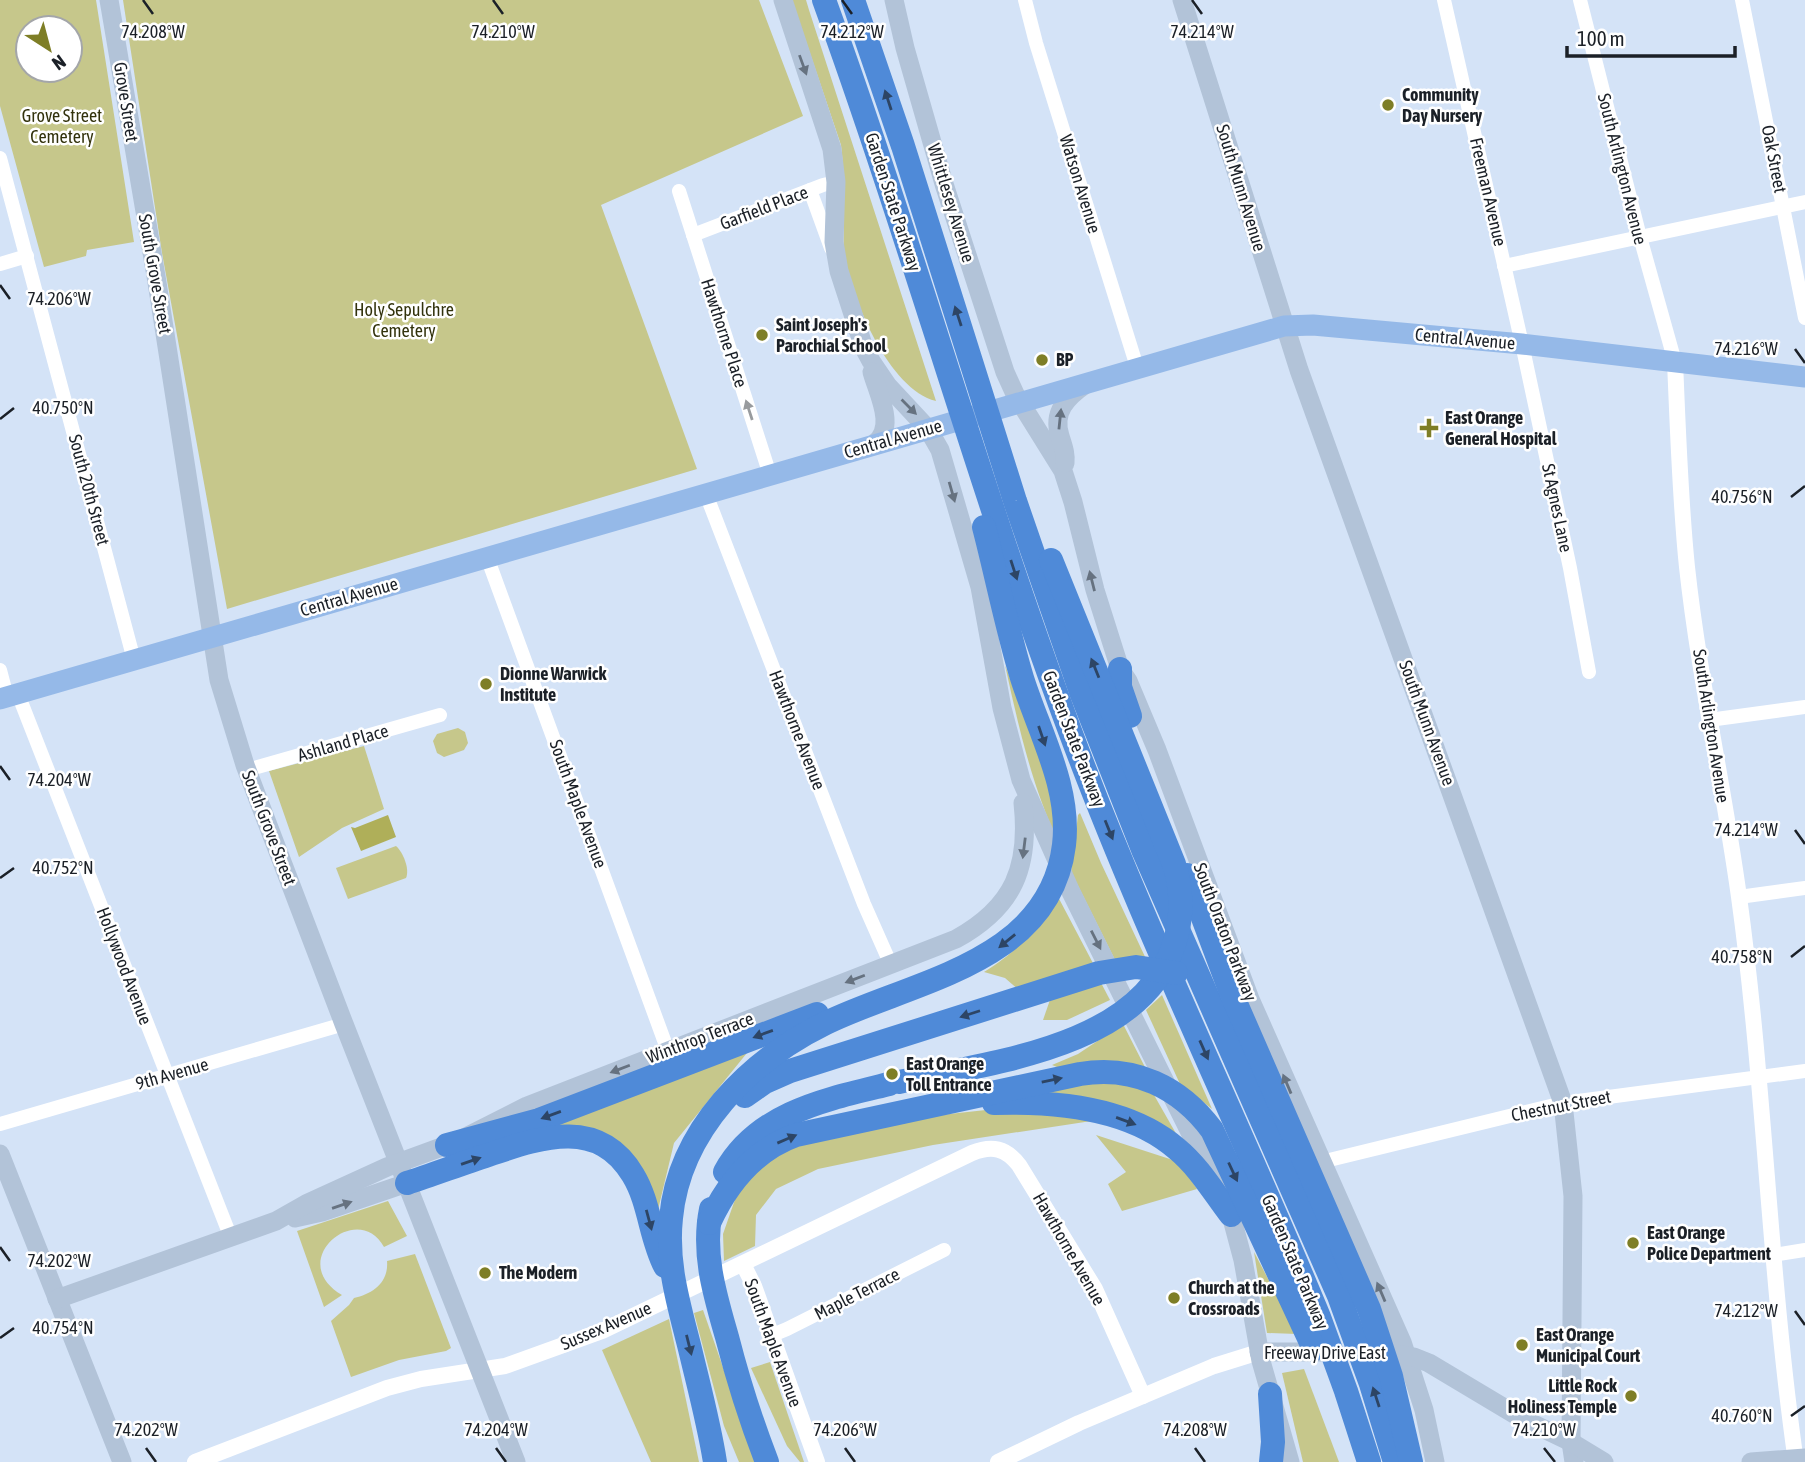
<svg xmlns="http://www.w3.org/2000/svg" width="1805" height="1462" viewBox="0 0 1805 1462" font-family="'Asap Condensed',sans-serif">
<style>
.green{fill:#c6c78b;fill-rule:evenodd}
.water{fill:#afaf59}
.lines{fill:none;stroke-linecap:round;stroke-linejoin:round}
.minor{stroke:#fff;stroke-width:14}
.tertiary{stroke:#fff;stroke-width:16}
.secondary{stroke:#b2c3d8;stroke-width:19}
.primary{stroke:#95b9e8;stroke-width:21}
.motorway{stroke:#4f8ad8;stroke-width:24}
.oneway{fill:#667280}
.oneway2{fill:#2d4565}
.oneway3{fill:#989b9e}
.ticks{fill:none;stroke:#1b2027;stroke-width:2.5}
.poi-dot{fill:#7e7e26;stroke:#fff;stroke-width:2.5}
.labels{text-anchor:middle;stroke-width:5;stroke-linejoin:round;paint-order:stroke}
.poi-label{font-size:18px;font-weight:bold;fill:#1b2027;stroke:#fff;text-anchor:start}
.street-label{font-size:18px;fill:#1b2027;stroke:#fff}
.park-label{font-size:18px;fill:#32320c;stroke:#fff}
.ticks-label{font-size:18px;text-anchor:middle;fill:#1b2027;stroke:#fff;stroke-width:5;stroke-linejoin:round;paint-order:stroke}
</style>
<rect width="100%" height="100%" fill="#d4e3f7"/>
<!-- green -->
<g class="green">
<path d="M 0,0 L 96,0 L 134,242 L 87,250 L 86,256 L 44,267 L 0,106 ZM 28,28 L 70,28 L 70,70 L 28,70 Z"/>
<path d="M 123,0 L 759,0 L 803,116 L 601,205 L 697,469 L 227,609 L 162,253 Z"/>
<path d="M 792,0 L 806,0 L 809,10 L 936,401 C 888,389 851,297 844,252 C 843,242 844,230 844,220 C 844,194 844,170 841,145 Z"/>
<path d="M 1005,665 L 1049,780 L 1058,842 C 1032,786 1018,725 1005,665 Z"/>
<path d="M 458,728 L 465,732 L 468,743 L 464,750 L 444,757 L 437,753 L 433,741 L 437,734 Z"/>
<path d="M 364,746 L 384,809 L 342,828 L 299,857 L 269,771 Z"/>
<path d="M 1080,813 L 1101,863 L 1147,961 L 1116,962 L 1071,872 L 1078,815 Z"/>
<path d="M 396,846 C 403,852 410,869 406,878 L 348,899 L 336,868 Z"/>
<path d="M 1056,893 L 1095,967 L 1020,991 L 1005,978 L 984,972 C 1022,949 1034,930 1056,893 Z"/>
<path d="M 1099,979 L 1110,1000 L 1067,1020 L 1043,1020 L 1051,997 Z"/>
<path d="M 1162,995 L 1212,1109 L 1180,1084 L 1146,1010 Z"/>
<path d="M 1123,1024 L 1149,1075 L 1067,1071 L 1052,1065 L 1078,1054 Z"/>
<path d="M 751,1048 L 674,1143 L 657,1214 L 642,1173 L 546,1127 Z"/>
<path d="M 1084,1081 L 1123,1082 L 1154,1095 L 1178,1137 L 1042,1092 Z"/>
<path d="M 1004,1108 L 1098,1120 L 933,1145 L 818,1169 L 776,1189 L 756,1215 L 755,1246 L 724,1261 L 723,1234 L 739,1188 L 767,1158 L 805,1140 L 913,1118 Z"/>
<path d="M 1096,1135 L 1179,1162 L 1197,1189 L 1122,1211 L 1108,1184 L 1126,1172 Z"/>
<path d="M 388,1201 L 407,1236 L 384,1247 C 358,1199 284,1261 342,1295 L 324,1307 L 297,1231 Z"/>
<path d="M 1254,1252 L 1297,1334 L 1267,1333 Z"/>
<path d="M 415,1254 L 451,1348 L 446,1351 L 399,1360 L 351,1377 L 331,1321 L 349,1305 L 354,1298 C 373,1294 389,1282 387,1261 Z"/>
<path d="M 703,1310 L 756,1462 L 739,1462 L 724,1426 L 694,1313 Z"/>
<path d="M 669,1319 L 699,1462 L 651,1462 L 602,1350 Z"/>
<path d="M 770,1362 L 804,1462 L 800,1462 L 787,1446 L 751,1368 Z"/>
<path d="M 1304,1369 L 1339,1462 L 1303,1462 L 1282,1373 Z"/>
</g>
<!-- water -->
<path class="water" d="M 388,815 L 396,837 L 361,851 L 351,827 L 355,828 Z"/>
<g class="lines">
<!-- minor -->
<g class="minor">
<path d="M 1025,0 L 1036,43 L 1137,367"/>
<path d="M 1444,0 L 1522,344 L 1570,568 L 1589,672"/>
<path d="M 1580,0 L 1640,237 L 1675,362"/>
<path d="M 1742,0 L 1805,318"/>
<path d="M 0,158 L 134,660"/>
<path d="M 810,190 L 831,248"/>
<path d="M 679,191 L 770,475"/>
<path d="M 693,235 L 823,185 L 836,182"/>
<path d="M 0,264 L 27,256"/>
<path d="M 1504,266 L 1805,202"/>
<path d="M 706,494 L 864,904 L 891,965"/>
<path d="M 487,557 L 668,1051"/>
<path d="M 0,670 L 7,697"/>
<path d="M 18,694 L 231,1238"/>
<path d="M 1709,720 L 1805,707"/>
<path d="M 247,770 L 440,715"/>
<path d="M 1739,897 L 1805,888"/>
<path d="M 0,1124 L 344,1024"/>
<path d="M 1321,1162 L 1563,1103 L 1805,1071"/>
<path d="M 1773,1255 L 1805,1250"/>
<path d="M 770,1336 L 787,1329 L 944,1250"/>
</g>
<!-- tertiary -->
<g class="tertiary">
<path d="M 1675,362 C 1678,430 1680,499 1687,567 C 1699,678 1724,787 1739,897 C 1765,1085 1769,1274 1796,1462"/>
<path d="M 743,1264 L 754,1286 L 817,1462"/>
<path d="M 195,1462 L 387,1388 L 421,1379 L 505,1366 L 602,1331 L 972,1153 C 992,1145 1006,1148 1019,1165 L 1095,1289 L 1143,1396"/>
<path d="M 998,1462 L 1079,1423 L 1214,1366 L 1259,1352"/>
</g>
<!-- secondary -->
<g class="secondary">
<path d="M 109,0 L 156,276 L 219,680 L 245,765 L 344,1024 L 516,1462"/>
<path d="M 783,0 L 832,149 L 836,182 L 834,242 L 839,271 L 864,348 L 871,361 L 888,386 L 928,429 L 940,450 L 980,587 L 1002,708 L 1021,780 L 1071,892 L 1231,1215 L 1243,1260 L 1261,1361 L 1290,1462"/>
<path d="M 894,0 L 905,48 L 944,184 L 1005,372 L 1015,394 L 1063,471 L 1073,502 L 1095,590 L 1120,669 L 1128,681 L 1157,750 L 1250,999 L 1402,1342 L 1424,1410 L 1435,1462"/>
<path d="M 1182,0 L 1299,370 L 1563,1103 L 1573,1196 L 1571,1442 L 1574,1462"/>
<path d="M 872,372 C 878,394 897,428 874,444"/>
<path d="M 1065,463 C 1066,453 1063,446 1060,436 C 1052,412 1067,397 1086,384"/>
<path d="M 0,1154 L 122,1462"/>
<path d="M 295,1218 L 322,1212 L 407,1183"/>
<path d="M 57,1299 L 276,1221 L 306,1204 L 387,1167 L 458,1141 L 527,1106 L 956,939 C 1014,907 1030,867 1023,803"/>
<path d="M 1259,1352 L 1328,1352"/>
<path d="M 1397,1354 L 1414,1357 L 1429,1363 L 1521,1418 L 1571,1442 L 1604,1462"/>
<path d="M 1751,1462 L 1805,1458"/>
</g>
<!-- primary -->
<path class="primary" d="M 0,699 L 1284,326 L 1313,325 L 1522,344 L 1805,377"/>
<!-- motorway -->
<g class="motorway">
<path d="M 824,0 C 912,242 980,490 1070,731 C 1144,930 1238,1121 1319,1317 L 1346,1391 L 1369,1462"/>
<path d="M 853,0 L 903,146 L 1015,501 L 1081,692 L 1144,852 L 1339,1296 L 1371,1384 L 1395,1462"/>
<path d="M 1120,669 L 1120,687 L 1130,716"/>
<path d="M 1187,875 L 1230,990 L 1369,1309 L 1391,1376 L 1411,1462"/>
<path d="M 899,1082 C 988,1063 1139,1048 1173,947 C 1183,919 1183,893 1174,864 L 1051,560"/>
<path d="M 745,1096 L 765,1082 L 790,1071 L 1099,973 L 1136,967 L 1176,973"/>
<path d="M 994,1103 C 1055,1101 1129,1107 1177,1149 C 1199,1167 1214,1193 1231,1215"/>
<path d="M 447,1145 L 539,1120 L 817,1014"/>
<path d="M 725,1172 C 758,1112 828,1099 889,1084"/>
<path d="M 407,1183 C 434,1174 461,1164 488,1155 C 539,1138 598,1116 633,1175 C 650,1203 650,1237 665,1266"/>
<path d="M 711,1209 C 702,1254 715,1295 727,1337 C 738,1380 751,1421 767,1462"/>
<path d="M 709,1223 C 727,1184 754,1150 796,1135 L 1080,1074 C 1134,1065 1180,1087 1212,1130 L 1314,1349"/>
<path d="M 1270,1394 L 1273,1442 L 1271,1462"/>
<path d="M 715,1462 C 709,1424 699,1387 690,1349 C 679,1305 666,1264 671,1218 C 679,1130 750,1060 826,1023 C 912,981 1050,963 1064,845 C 1071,788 1039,732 1022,678 C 1007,629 997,577 984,527"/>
</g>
</g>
<!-- one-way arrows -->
<defs><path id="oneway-solid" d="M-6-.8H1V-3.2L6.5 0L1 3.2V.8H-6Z" transform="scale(1.75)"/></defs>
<g class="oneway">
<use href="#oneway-solid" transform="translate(803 65) rotate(70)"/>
<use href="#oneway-solid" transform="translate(909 407) rotate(45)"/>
<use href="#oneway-solid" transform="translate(1060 419) rotate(-84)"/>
<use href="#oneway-solid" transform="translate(952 492) rotate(74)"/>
<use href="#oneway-solid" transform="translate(1092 581) rotate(-104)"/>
<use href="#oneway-solid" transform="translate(1024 848) rotate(97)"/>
<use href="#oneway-solid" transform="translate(1096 940) rotate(63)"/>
<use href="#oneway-solid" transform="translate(855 979) rotate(159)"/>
<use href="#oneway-solid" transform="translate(620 1069) rotate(159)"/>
<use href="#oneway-solid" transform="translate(1287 1084) rotate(-113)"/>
<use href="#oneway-solid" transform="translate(342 1205) rotate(-19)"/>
<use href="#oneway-solid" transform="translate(1381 1292) rotate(-113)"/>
</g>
<g class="oneway2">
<use href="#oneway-solid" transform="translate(888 100) rotate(-108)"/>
<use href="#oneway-solid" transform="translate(958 316) rotate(-108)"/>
<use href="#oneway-solid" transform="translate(1014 570) rotate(72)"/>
<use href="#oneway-solid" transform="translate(1095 668) rotate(-112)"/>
<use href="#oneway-solid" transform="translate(1042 736) rotate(71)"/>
<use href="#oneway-solid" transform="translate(1109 830) rotate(68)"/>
<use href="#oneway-solid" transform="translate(1007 941) rotate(141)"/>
<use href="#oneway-solid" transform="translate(970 1014) rotate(162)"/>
<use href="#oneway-solid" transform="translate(763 1034) rotate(160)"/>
<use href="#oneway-solid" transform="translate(1204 1050) rotate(66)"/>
<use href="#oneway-solid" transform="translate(1052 1080) rotate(-12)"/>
<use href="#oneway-solid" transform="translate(551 1115) rotate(160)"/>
<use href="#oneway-solid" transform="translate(1126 1121) rotate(20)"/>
<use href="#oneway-solid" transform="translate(787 1139) rotate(-23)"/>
<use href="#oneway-solid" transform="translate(471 1161) rotate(-19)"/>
<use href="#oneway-solid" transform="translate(1233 1172) rotate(65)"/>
<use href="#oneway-solid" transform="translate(649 1220) rotate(75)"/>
<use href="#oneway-solid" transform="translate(689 1345) rotate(76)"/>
<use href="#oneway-solid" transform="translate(1376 1397) rotate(-108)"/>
</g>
<use class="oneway3" href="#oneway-solid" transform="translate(749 410) rotate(-108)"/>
<!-- ticks -->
<path class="ticks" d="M 143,0 L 153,14M 493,0 L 503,14M 842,0 L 852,14M 1192,0 L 1202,14M 0,285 L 10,299M 1795,349 L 1805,363M 0,419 L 14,408M 1791,497 L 1805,486M 0,766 L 10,780M 1795,830 L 1805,844M 0,878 L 14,868M 1791,957 L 1805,946M 0,1247 L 10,1261M 1795,1311 L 1805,1325M 0,1338 L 14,1328M 1791,1416 L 1805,1406M 146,1448 L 156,1462M 496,1448 L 506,1462M 845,1448 L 855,1462M 1195,1448 L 1205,1462M 1544,1448 L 1555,1462"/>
<!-- markers -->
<g class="poi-dot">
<circle cx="1388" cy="105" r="7"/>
<circle cx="762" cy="335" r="7"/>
<circle cx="1042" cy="360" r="7"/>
<path d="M1425.5 417.5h7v7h7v7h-7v7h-7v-7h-7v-7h7z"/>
<circle cx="486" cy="684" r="7"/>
<circle cx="892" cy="1074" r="7"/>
<circle cx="1633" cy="1243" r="7"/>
<circle cx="485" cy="1273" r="7"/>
<circle cx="1174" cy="1298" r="7"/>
<circle cx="1522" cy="1345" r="7"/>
<circle cx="1631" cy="1396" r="7"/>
</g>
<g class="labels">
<!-- poi labels -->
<g class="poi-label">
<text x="1402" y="101">Community<tspan x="1402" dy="21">Day Nursery</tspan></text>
<text x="776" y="331">Saint Joseph's<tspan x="776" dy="21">Parochial School</tspan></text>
<text x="1056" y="366">BP</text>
<text x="1445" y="424">East Orange<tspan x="1445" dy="21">General Hospital</tspan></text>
<text x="500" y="680">Dionne Warwick<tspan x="500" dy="21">Institute</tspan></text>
<text x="906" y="1070">East Orange<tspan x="906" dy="21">Toll Entrance</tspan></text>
<text x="1647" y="1239">East Orange<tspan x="1647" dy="21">Police Department</tspan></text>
<text x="499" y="1279">The Modern</text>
<text x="1188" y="1294">Church at the<tspan x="1188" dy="21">Crossroads</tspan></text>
<text x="1536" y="1341">East Orange<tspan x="1536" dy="21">Municipal Court</tspan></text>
<text x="1617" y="1392" text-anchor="end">Little Rock<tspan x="1617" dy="21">Holiness Temple</tspan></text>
</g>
<!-- street labels -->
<g class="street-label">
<text transform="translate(126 102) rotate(81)" y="6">Grove Street</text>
<text transform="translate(1774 159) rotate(79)" y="6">Oak Street</text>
<text transform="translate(1622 169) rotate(76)" y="6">South Arlington Avenue</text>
<text transform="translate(1080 184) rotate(73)" y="6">Watson Avenue</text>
<text transform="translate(1241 188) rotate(73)" y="6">South Munn Avenue</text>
<text transform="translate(1488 192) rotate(77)" y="6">Freeman Avenue</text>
<text transform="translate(893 202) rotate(72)" y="6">Garden State Parkway</text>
<text transform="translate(951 203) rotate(73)" y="6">Whittlesey Avenue</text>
<text transform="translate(764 208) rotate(-21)" y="6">Garfield Place</text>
<text transform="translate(155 274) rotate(80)" y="6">South Grove Street</text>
<text transform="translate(724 333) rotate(72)" y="6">Hawthorne Place</text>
<text transform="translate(1465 339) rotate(5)" y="6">Central Avenue</text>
<text transform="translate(893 439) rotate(-16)" y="6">Central Avenue</text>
<text transform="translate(89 490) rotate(75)" y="6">South 20th Street</text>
<text transform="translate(1557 508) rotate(78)" y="6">St Agnes Lane</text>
<text transform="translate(349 597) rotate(-16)" y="6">Central Avenue</text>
<text transform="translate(1427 723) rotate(70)" y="6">South Munn Avenue</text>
<text transform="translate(1711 726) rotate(81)" y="6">South Arlington Avenue</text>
<text transform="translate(797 730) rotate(69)" y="6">Hawthorne Avenue</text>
<text transform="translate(1074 739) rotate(69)" y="6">Garden State Parkway</text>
<text transform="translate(343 743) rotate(-16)" y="6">Ashland Place</text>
<text transform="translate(578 804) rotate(70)" y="6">South Maple Avenue</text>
<text transform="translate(269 828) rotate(69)" y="6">South Grove Street</text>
<text transform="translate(1225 932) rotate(69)" y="6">South Oraton Parkway</text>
<text transform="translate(124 966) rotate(69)" y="6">Hollywood Avenue</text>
<text transform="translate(700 1038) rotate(-21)" y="6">Winthrop Terrace</text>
<text transform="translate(172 1074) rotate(-16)" y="6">9th Avenue</text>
<text transform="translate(1561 1106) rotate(-11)" y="6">Chestnut Street</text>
<text transform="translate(1069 1249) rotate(60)" y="6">Hawthorne Avenue</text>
<text transform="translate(1295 1262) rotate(67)" y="6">Garden State Parkway</text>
<text transform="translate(857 1294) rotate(-27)" y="6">Maple Terrace</text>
<text transform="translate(606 1326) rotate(-23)" y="6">Sussex Avenue</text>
<text transform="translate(773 1343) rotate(70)" y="6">South Maple Avenue</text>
<text x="1325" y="1359">Freeway Drive East</text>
</g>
<!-- park labels -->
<g class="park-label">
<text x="62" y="122">Grove Street<tspan x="62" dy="21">Cemetery</tspan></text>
<text x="404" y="316">Holy Sepulchre<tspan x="404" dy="21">Cemetery</tspan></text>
</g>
</g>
<g class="ticks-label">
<text x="153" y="38">74.208°W</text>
<text x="503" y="38">74.210°W</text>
<text x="852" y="38">74.212°W</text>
<text x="1202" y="38">74.214°W</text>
<text x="59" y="305">74.206°W</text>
<text x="1746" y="355">74.216°W</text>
<text x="63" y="414">40.750°N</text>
<text x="1742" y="503">40.756°N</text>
<text x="59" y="786">74.204°W</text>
<text x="1746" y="836">74.214°W</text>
<text x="63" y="874">40.752°N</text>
<text x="1742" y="963">40.758°N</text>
<text x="59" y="1267">74.202°W</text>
<text x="1746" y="1317">74.212°W</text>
<text x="63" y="1334">40.754°N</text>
<text x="1742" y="1422">40.760°N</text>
<text x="146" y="1436">74.202°W</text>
<text x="496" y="1436">74.204°W</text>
<text x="845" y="1436">74.206°W</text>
<text x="1195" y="1436">74.208°W</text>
<text x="1544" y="1436">74.210°W</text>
</g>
<!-- north arrow -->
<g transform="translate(49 49) rotate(144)"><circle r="33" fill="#ffffff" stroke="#a4a6a9" stroke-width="2"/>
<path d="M0-5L12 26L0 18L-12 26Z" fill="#7e7e26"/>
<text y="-10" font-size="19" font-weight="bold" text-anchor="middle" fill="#1b2027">N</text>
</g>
<!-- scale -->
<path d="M1567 46v10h168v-10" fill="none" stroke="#1b2027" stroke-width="3.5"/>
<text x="1577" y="46" font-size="21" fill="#1b2027" stroke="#ffffff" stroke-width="5" paint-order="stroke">100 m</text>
</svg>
